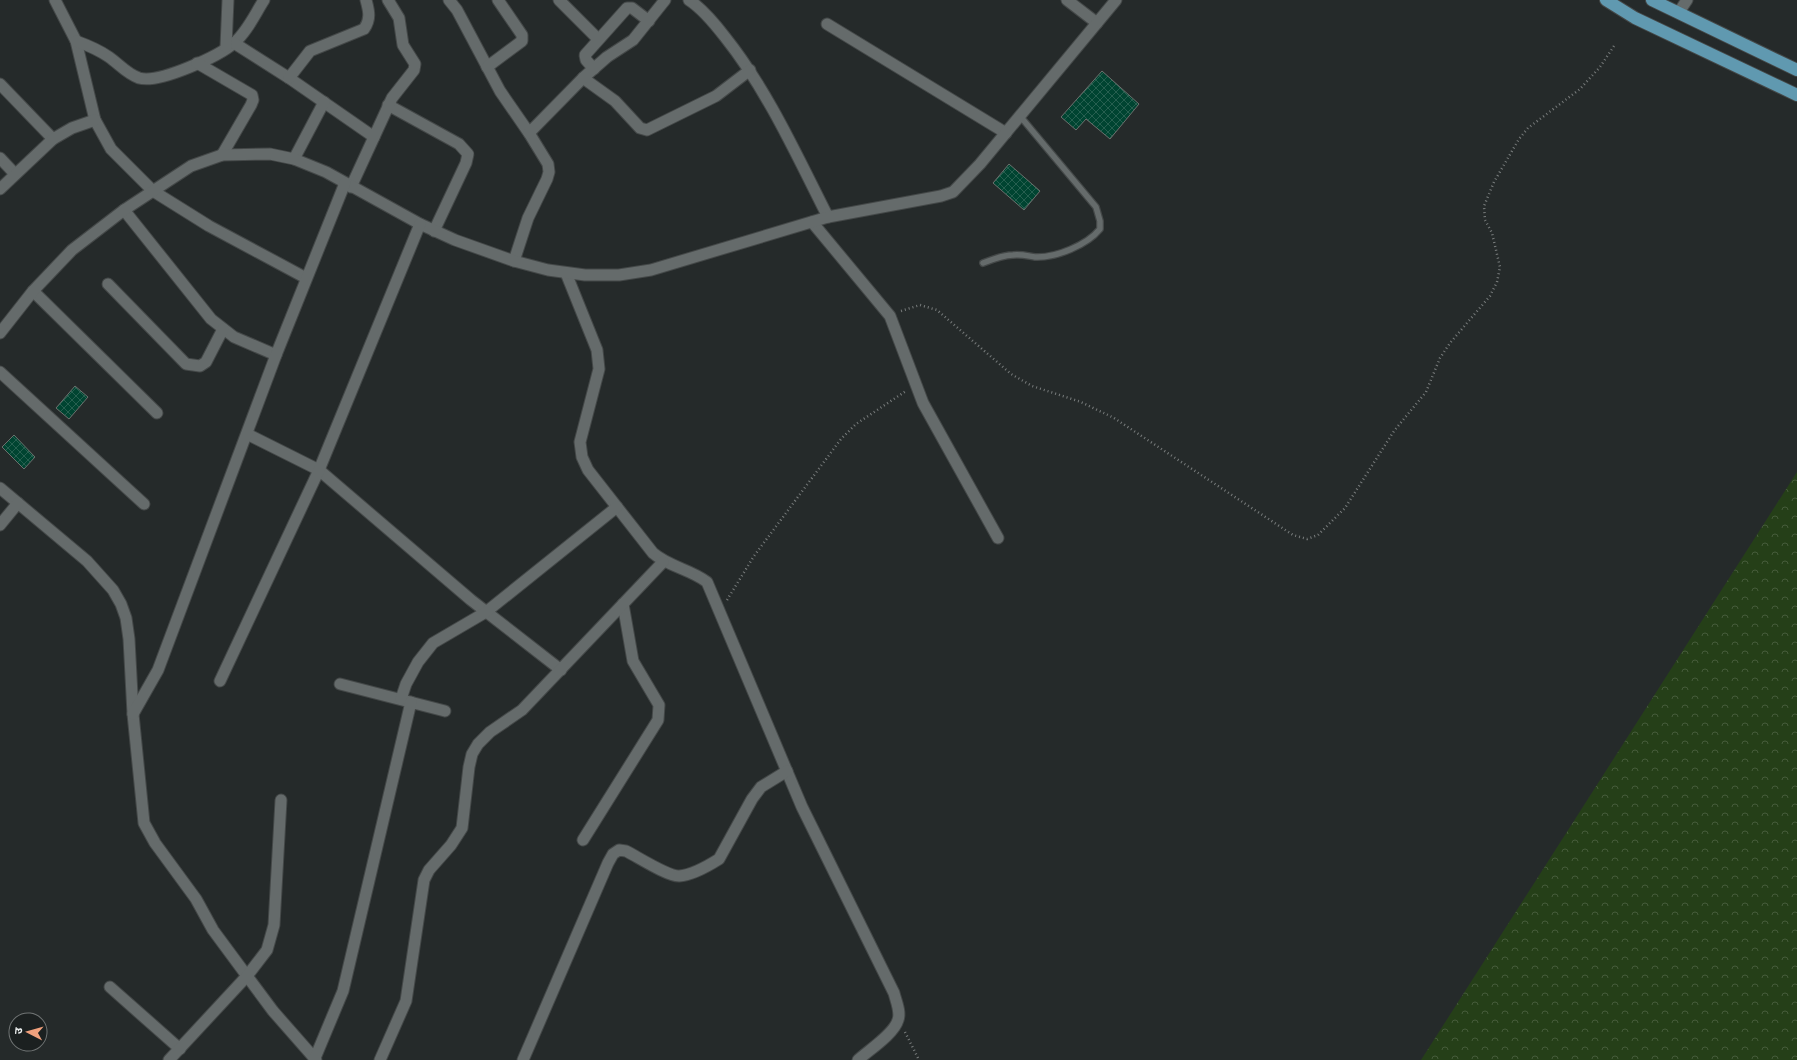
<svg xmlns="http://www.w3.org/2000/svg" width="1797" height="1060" viewBox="0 0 1797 1060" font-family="'Golos Text','Noto Sans Devanagari',sans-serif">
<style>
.forest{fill:url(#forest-crowns)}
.building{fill:url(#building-cross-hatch);stroke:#6b706d}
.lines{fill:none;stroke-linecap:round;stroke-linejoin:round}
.lane-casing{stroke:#444848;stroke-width:8}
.street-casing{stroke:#444848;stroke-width:13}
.primary-casing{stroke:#444848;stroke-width:14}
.path{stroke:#787c7c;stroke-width:2.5;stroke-dasharray:1 3;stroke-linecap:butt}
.lane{stroke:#656b6b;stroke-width:5.5}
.street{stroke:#656b6b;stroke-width:11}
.primary{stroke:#6099b0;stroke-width:12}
</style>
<defs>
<pattern id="forest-crowns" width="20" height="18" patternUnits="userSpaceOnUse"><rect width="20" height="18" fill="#253f18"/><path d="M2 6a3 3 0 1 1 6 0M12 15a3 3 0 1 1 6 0" fill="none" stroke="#455b3a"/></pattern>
<pattern id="building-cross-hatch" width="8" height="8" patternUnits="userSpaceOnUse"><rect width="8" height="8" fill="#004431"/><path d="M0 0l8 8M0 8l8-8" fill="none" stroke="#265f4f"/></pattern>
</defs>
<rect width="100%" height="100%" fill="#252a2a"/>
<!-- forest -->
<path class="forest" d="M 1797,472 L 1797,1060 L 1421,1060 Z"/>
<!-- building -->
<g class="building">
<path d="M 1102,71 L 1139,104 L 1110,139 L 1086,119 L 1076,130 L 1061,117 Z"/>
<path d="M 1009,164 L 1040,191 L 1024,210 L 993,183 Z"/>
<path d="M 75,386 L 88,397 L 69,419 L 56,408 Z"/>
<path d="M 14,435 L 35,457 L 24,469 L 2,447 Z"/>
</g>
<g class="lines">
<defs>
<path id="lane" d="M 983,263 C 993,259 1003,255 1013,255 C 1021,254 1028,256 1035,257 C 1056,258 1087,245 1100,229 L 1100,221 L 1096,207 L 1020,116"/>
<g id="street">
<path d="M 55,0 L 76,41 L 95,120 L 111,149 L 153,191 L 209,226 L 306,278"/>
<path d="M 449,0 L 457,10 L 500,91 L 529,133 L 548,164 L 549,172 L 547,179 L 528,218 L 514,261"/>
<path d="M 559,0 L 598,39"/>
<path d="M 689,0 C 703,9 715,24 725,37 C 768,91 797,156 828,217"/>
<path d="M 1067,0 L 1097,23"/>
<path d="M 1679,12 L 1687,0"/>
<path d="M 827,24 L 1006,133"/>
<path d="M 76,41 C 87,45 99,50 109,57 C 119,64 127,74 139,78 C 159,84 219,56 234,43 C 247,32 255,14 264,0"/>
<path d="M 234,43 L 289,78 L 374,137"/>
<path d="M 226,47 L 228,0"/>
<path d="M 197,63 L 252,95 L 253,100 L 251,105 L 222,155"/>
<path d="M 487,67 L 522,41 L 522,35 L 498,0"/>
<path d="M 594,69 L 586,60 L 585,55 L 627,8 L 632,8 L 649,21"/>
<path d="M 289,78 L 310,51 L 364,29 C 371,19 369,11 366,0"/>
<path d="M 583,78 L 615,101 L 640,128 L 647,130 L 716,96 L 750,70"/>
<path d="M 0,84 L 53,139"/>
<path d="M 388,105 L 459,144 L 468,154 L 466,163 L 434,231"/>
<path d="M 529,133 L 583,78 L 607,57 L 633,40 L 665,0"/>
<path d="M 0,158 L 15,174"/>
<path d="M 294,159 L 324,102"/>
<path d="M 351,187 L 392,98 L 414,70 L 415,64 L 403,45 L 399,18 L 388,0"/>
<path d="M 0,189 L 53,139 L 72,128 L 95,120"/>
<path d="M 124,210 L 211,319 L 234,337 L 276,355"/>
<path d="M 812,222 L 890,316 L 923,403 L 998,538"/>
<path d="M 566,273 L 597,350 L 599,369 L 580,442 L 582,457 L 588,470 L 653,553 C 669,567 690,569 707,582 L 802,807 L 894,993 C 896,1001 901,1012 898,1020 C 894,1034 869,1050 858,1060"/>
<path d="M 108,284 L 186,364 L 200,366 L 206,362 L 223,329"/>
<path d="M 33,291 L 157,413"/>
<path d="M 0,333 L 33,291 L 72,250 L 124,210 L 191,166 L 222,155 L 270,154 L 294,159 L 326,172 L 420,224 L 455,240 L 514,261 L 548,270 L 585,275 L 619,275 L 651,270 L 828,217 L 941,196 L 953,192 L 980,164 L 1116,0"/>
<path d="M 0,372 L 144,504"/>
<path d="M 247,434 L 319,470 L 471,600 L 561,670"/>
<path d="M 0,488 L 87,561 L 113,590 L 121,604 L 126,618 L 129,639 L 133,714 L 144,823 L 155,843 L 196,899 L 213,930 L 247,976 L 273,1011 L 316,1060"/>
<path d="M 0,525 L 18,503"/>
<path d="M 220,681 L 319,470 L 420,224"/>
<path d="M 340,684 L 445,711"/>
<path d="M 401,699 L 406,684 L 418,662 L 433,643 L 486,612 L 617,507"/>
<path d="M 133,714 L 158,670 L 276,355 L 345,183"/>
<path d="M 583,840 L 658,720 L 659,705 L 633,661 L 623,604"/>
<path d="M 110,987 L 180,1049"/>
<path d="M 315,1058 L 343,991 L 411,702"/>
<path d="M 169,1060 L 247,976 L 267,950 L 274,925 L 281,800"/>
<path d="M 380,1060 L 406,1001 L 424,880 L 429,870 L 451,845 L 462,828 L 469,767 L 472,754 L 478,744 L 490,732 L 522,710 L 663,562"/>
<path d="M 523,1060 L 608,863 L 613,854 L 619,850 L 626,851 C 638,857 667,876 679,876 C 693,875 708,866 719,859 L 752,799 L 761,787 L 787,771"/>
</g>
<g id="primary">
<path d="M 1606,0 L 1635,18 L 1797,95"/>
<path d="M 1652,0 L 1797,70"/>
</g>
</defs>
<!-- lane casing -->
<use href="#lane" class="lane-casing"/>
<!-- street casing -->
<use href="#street" class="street-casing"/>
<!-- primary casing -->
<use href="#primary" class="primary-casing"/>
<!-- path -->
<g class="path">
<path d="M 901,311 L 920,305 L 937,310 L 1011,374 L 1032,386 L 1081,402 L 1114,418 L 1293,535 L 1307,539 L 1318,535 L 1345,508 L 1394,431 L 1426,392 L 1440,358 L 1450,343 L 1490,296 L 1497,282 L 1500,267 L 1492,233 L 1485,220 L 1484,206 L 1494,182 L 1519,139 L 1528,128 L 1580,89 L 1600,67 L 1614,46"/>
<path d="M 727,600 L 754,556 L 841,439 L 856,424 L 906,391"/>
<path d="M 905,1032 L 919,1060"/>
</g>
<!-- lane -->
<use href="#lane" class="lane"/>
<!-- street -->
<use href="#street" class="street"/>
<!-- primary -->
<use href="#primary" class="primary"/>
</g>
<!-- north arrow -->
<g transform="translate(28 1032) rotate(276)"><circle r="19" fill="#1b2020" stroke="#707474"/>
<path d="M0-3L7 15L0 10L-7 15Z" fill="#f1a17d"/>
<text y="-6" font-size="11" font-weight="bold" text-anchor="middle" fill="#eff2f2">उ</text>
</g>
</svg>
